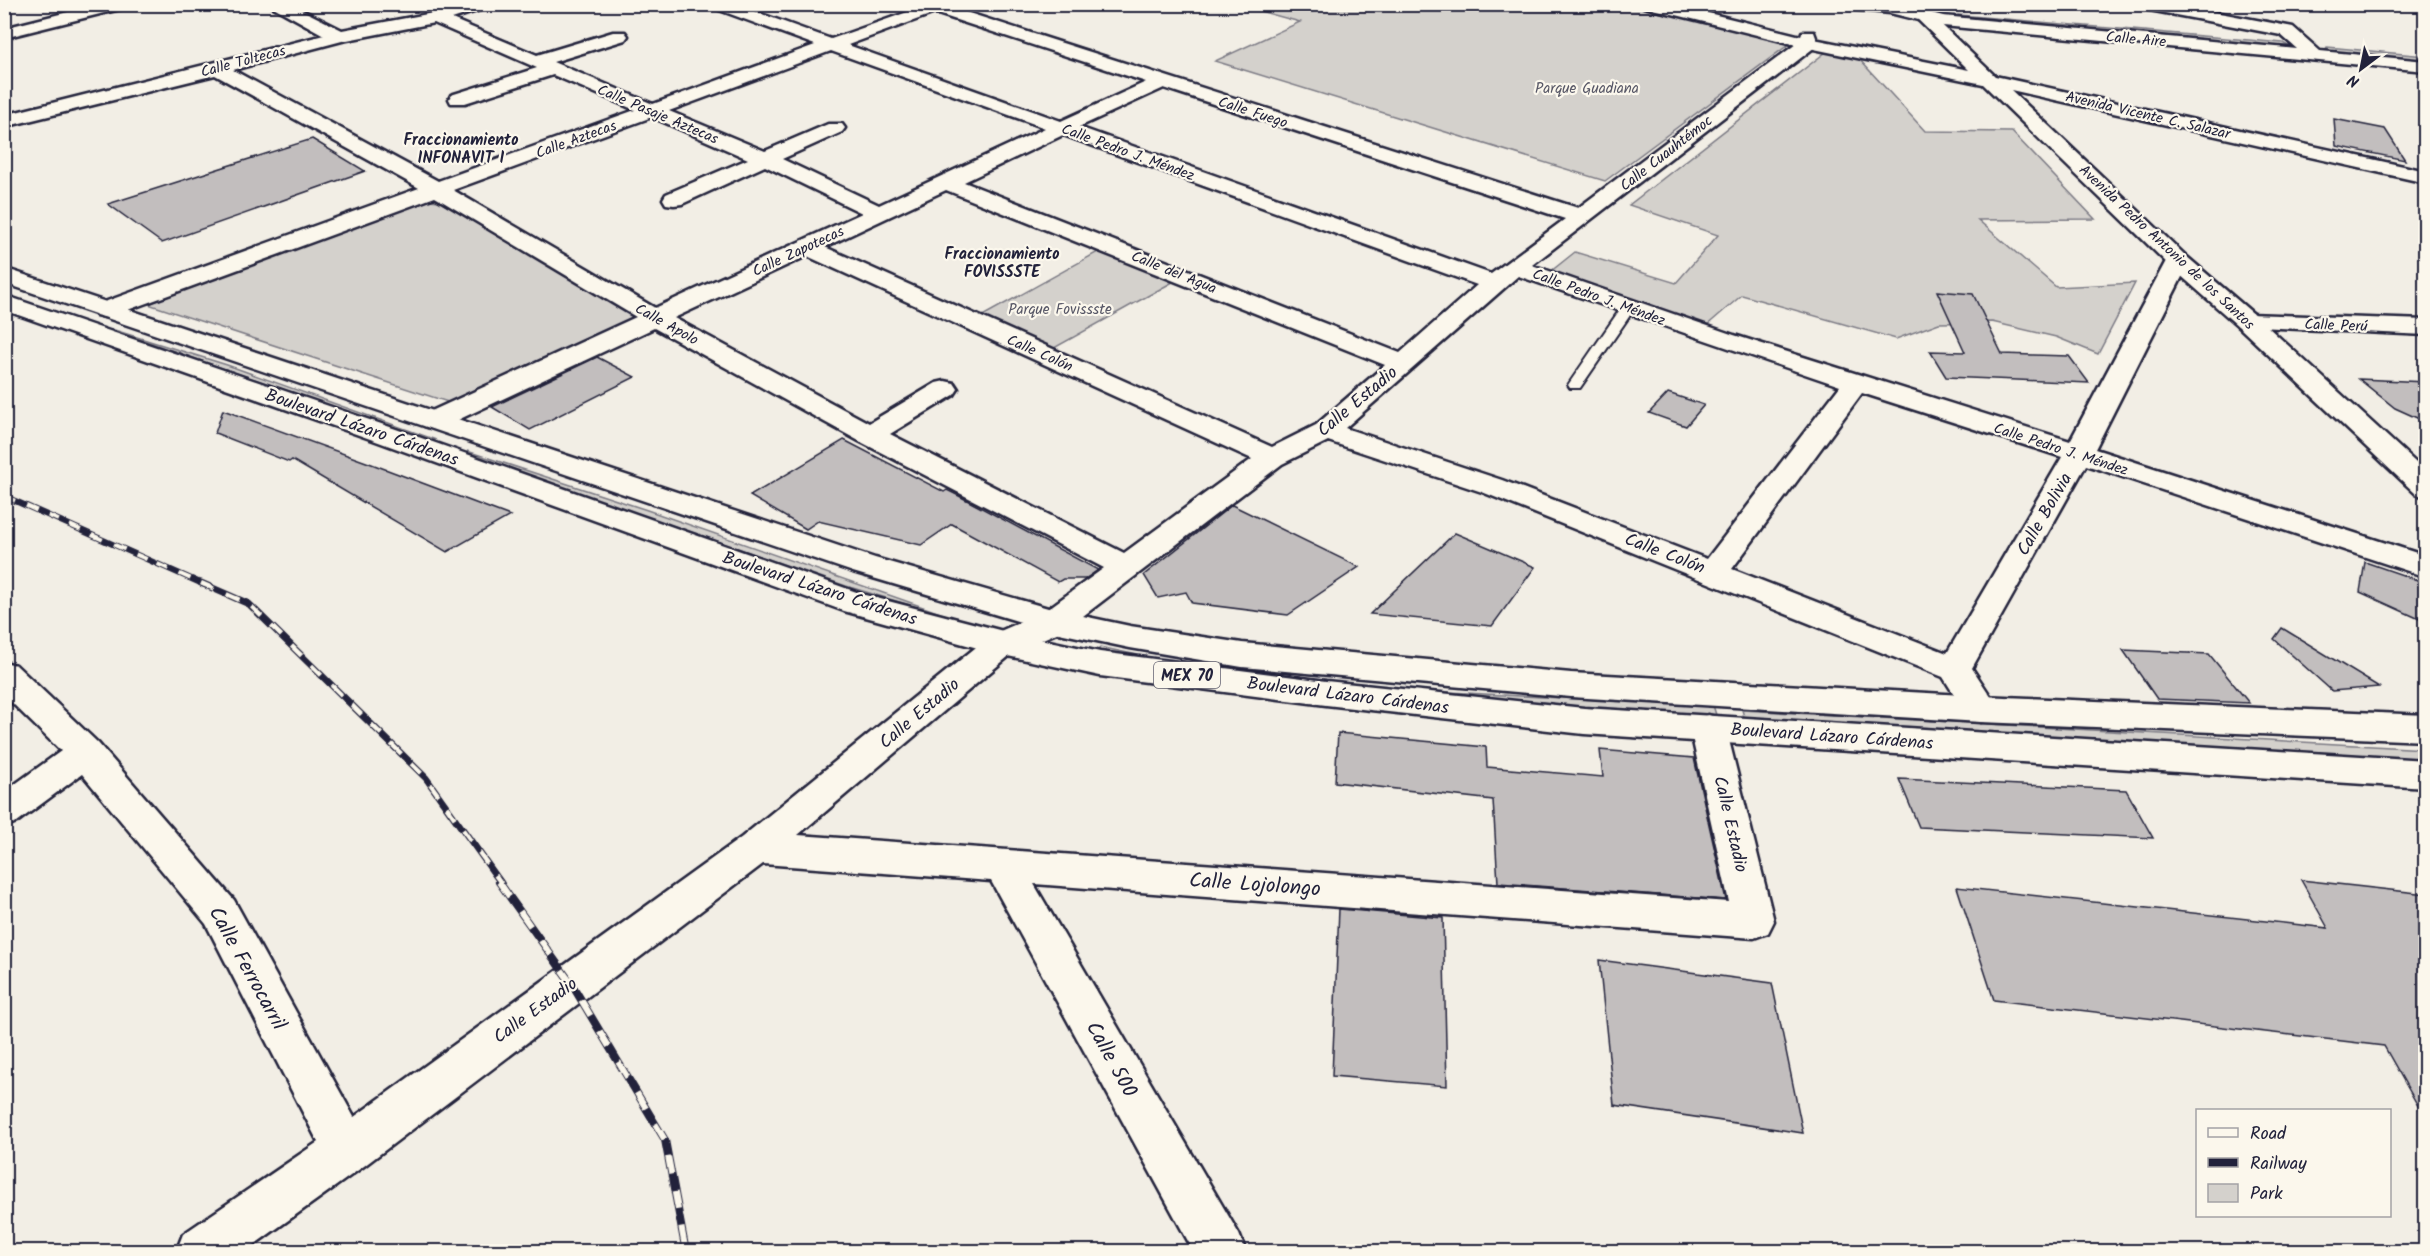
<svg xmlns="http://www.w3.org/2000/svg" width="2430" height="1256" viewBox="0 0 2430 1256" font-family="Kalam,sans-serif">
<style>
.green{fill:#d4d1cc;stroke:#7b7a84;stroke-width:1.5}
.building{fill:#c2bebe;stroke:#22223b;stroke-width:1.5}
.lines{fill:none;stroke-linecap:round;stroke-linejoin:round}
.lane-casing{stroke:#22223b;stroke-width:4}
.street-casing{stroke:#22223b;stroke-width:5}
.secondary-casing{stroke:#22223b;stroke-width:5}
.primary-casing{stroke:#22223b;stroke-width:5}
.lane{fill:#fbf7ec;fill-rule:evenodd}
.street{fill:#fbf7ec;fill-rule:evenodd}
.secondary{fill:#fbf7ec;fill-rule:evenodd}
.primary{fill:#fbf7ec;fill-rule:evenodd}
.rail-far2-casing{stroke:#22223b;stroke-width:6}
.rail-far1-casing{stroke:#22223b;stroke-width:7}
.rail-casing{stroke:#22223b;stroke-width:8}
.rail-far2{stroke:#fbf7ec;stroke-width:4;stroke-dasharray:12;stroke-linecap:butt}
.rail-far1{stroke:#fbf7ec;stroke-width:4.5;stroke-dasharray:14;stroke-linecap:butt}
.rail{stroke:#fbf7ec;stroke-width:6;stroke-dasharray:18;stroke-linecap:butt}
.labels{text-anchor:middle;stroke-width:4.5;stroke-linejoin:round;paint-order:stroke}
.far-street-label{font-size:15px;fill:#22223b;stroke:#fbf7ec}
.far-park-label{font-size:15px;fill:#575766;stroke:#fbf7ec}
.far-neighbourhood-label{font-size:16px;font-weight:bold;fill:#22223b;stroke:#fbf7ec}
.shield{fill:#fbf7ec;stroke:#636270;stroke-width:1.5}
.shield-label{font-size:16px;font-weight:bold;fill:#22223b}
.street-label{font-size:18px;fill:#22223b;stroke:#fbf7ec}
.near-street-label{font-size:21px;fill:#22223b;stroke:#fbf7ec}
</style>
<rect width="100%" height="100%" fill="#f2eee5"/>
<filter id="ink" filterUnits="userSpaceOnUse"><feTurbulence type="fractalNoise" baseFrequency=".0167" numOctaves="2"/><feDisplacementMap in="SourceGraphic" scale="12" xChannelSelector="R" yChannelSelector="G"/><feConvolveMatrix kernelMatrix="1 2 1 2 8 2 1 2 1" color-interpolation-filters="sRGB"/></filter>
<g filter="url(#ink)">
<!-- green -->
<g class="green">
<path d="M 1234,4 L 1635,5 L 1778,37 L 1788,45 L 1605,181 L 1215,61 L 1300,22 Z"/>
<path d="M 1959,15 L 2283,43 L 2290,47 L 2288,49 L 1963,18 Z"/>
<path d="M 2327,47 L 2425,56 L 2425,61 L 2333,52 L 2326,50 Z"/>
<path d="M 1826,52 L 1858,58 L 1925,131 L 2012,132 L 2095,219 L 1978,220 L 2056,287 L 2135,283 L 2098,354 L 2056,337 L 1992,322 L 1939,323 L 1896,339 L 1742,295 L 1705,327 L 1550,272 L 1575,252 L 1676,283 L 1718,235 L 1629,205 Z"/>
<path d="M 429,200 L 439,201 L 638,319 L 457,405 L 148,304 L 403,207 Z"/>
<path d="M 1105,248 L 1180,278 L 1047,352 L 977,319 Z"/>
<path d="M 111,329 L 227,365 L 436,440 L 371,420 Z"/>
<path d="M 467,451 L 647,510 L 963,621 L 846,586 L 504,467 Z"/>
<path d="M 1100,647 C 1301,692 1509,695 1713,705 L 1716,715 L 1460,700 L 1134,658 L 1098,651 Z"/>
<path d="M 1742,710 L 2425,749 L 2425,759 L 1745,720 Z"/>
</g>
<!-- building -->
<g class="building">
<path d="M 2334,119 L 2385,129 L 2405,160 L 2336,146 Z"/>
<path d="M 312,139 L 365,171 L 162,243 L 108,204 Z"/>
<path d="M 1937,291 L 1973,294 L 2002,354 L 2069,356 L 2089,383 L 1946,377 L 1930,351 L 1965,352 Z"/>
<path d="M 597,357 L 635,377 L 530,430 L 492,407 Z"/>
<path d="M 2359,379 L 2426,382 L 2426,422 L 2395,408 Z"/>
<path d="M 1668,393 L 1704,405 L 1686,426 L 1649,413 Z"/>
<path d="M 223,410 L 369,463 L 510,516 L 447,552 L 292,460 L 289,462 L 215,433 Z"/>
<path d="M 844,440 L 944,492 L 947,490 L 961,497 L 1098,570 L 1085,579 L 1063,579 L 1058,582 L 952,524 L 921,545 L 818,521 L 806,529 L 750,496 Z"/>
<path d="M 1232,505 L 1359,567 L 1288,615 L 1192,603 L 1186,592 L 1158,598 L 1144,575 Z"/>
<path d="M 1455,533 L 1535,567 L 1492,626 L 1370,614 Z"/>
<path d="M 2365,562 L 2426,583 L 2426,622 L 2360,592 Z"/>
<path d="M 2282,628 L 2379,687 L 2332,691 L 2274,639 Z"/>
<path d="M 2123,650 L 2209,654 L 2249,703 L 2157,699 Z"/>
<path d="M 1338,733 L 1486,747 L 1487,767 L 1603,777 L 1600,750 L 1694,758 L 1726,900 L 1498,883 L 1493,800 L 1335,782 Z"/>
<path d="M 1899,779 L 2126,790 L 2153,838 L 1919,827 Z"/>
<path d="M 2301,880 L 2426,894 L 2426,1120 L 2384,1046 L 1994,1000 L 1957,887 L 2328,928 Z"/>
<path d="M 1339,909 L 1443,918 L 1447,1086 L 1332,1076 Z"/>
<path d="M 1599,960 L 1772,983 L 1803,1133 L 1614,1105 Z"/>
</g>
<g class="lines">
<defs>
<path id="lane" d="M 1628,304 L 1635,308 L 1580,388 L 1570,388 L 1568,385 L 1570,382 L 1623,305 Z"/>
<g id="street">
<path d="M 100,4 L 130,4 L 128,7 L 4,38 L 4,28 Z"/>
<path d="M 268,4 L 290,4 L 342,30 L 433,13 L 464,4 L 491,4 L 489,7 L 452,19 L 537,55 L 613,32 L 625,32 L 628,36 L 625,40 L 553,62 L 653,104 L 815,45 L 711,7 L 709,4 L 734,4 L 831,39 L 919,8 L 916,4 L 952,4 L 950,7 L 1578,208 L 1800,41 L 1802,32 L 1814,32 L 1818,43 L 1815,47 L 1532,265 L 1734,335 L 2070,441 L 2166,261 L 2170,256 L 2178,254 L 2186,256 L 2190,261 L 2095,449 L 2426,556 L 2426,577 L 2086,465 L 1972,668 L 1999,709 L 1993,718 L 1981,722 L 1969,718 L 1943,677 L 1482,492 L 1328,441 L 1282,464 L 1066,629 L 1015,651 L 798,835 L 1729,902 L 1690,728 L 1695,719 L 1708,715 L 1721,719 L 1726,728 L 1774,921 L 1768,933 L 1754,938 L 1034,884 L 1239,1234 L 1246,1252 L 1194,1252 L 991,881 L 763,864 L 364,1166 L 244,1252 L 176,1252 L 183,1234 L 318,1142 L 206,924 L 82,774 L 17,822 L 4,827 L 4,792 L 61,751 L 4,695 L 4,662 L 16,665 L 98,743 L 234,900 L 354,1117 L 742,837 L 991,635 L 1042,613 L 1104,568 L 859,441 L 654,328 L 445,426 L 435,428 L 425,426 L 421,420 L 425,414 L 636,317 L 435,197 L 114,315 L 105,317 L 96,315 L 93,310 L 96,305 L 419,188 L 215,75 L 4,127 L 4,115 L 324,35 ZM 935,13 L 1146,82 L 1061,121 L 848,45 ZM 434,23 L 537,68 L 451,95 L 449,99 L 451,103 L 465,103 L 553,75 L 635,110 L 438,181 L 233,70 L 342,41 ZM 831,51 L 1045,128 L 879,205 L 782,159 L 842,132 L 845,128 L 842,124 L 828,124 L 765,151 L 669,111 ZM 1164,88 L 1565,219 L 1491,274 L 1079,127 ZM 652,117 L 748,159 L 666,194 L 663,199 L 666,204 L 674,205 L 682,204 L 765,166 L 862,213 L 655,308 L 453,190 ZM 1063,135 L 1477,285 L 1400,353 L 964,182 ZM 946,190 L 1385,365 L 1316,425 L 1272,447 L 825,247 ZM 807,256 L 1252,459 L 1124,553 L 890,434 L 954,395 L 958,389 L 954,383 L 945,381 L 936,383 L 869,423 L 674,318 ZM 1518,276 L 1840,386 L 1707,559 L 1502,480 L 1345,428 ZM 1862,393 L 2062,457 L 1947,653 L 1732,569 Z"/>
<path d="M 1840,4 L 1896,4 L 1943,16 L 2297,49 L 2281,35 L 2144,9 L 2136,4 L 2173,4 L 2293,27 L 2320,51 L 2426,61 L 2426,71 L 1943,26 L 1890,13 L 1848,9 Z"/>
<path d="M 2247,314 L 2426,320 L 2426,335 L 2238,326 L 2235,321 L 2238,316 Z"/>
</g>
<path id="secondary" d="M 1642,4 L 1672,4 L 1809,38 L 1969,70 L 1902,4 L 1920,4 L 1995,76 L 2426,171 L 2426,183 L 2011,90 L 2186,256 L 2256,316 L 2426,472 L 2426,497 L 2416,494 L 2238,326 L 2170,266 L 1983,84 L 1809,48 L 1644,7 Z"/>
<g id="primary">
<path d="M 4,268 L 875,558 L 1055,610 L 1130,626 L 1242,643 L 1571,673 L 1981,696 L 2426,715 L 2426,741 L 1981,722 L 1571,697 L 1242,667 L 1130,648 L 1054,632 L 853,572 L 4,283 Z"/>
<path d="M 4,295 L 393,428 L 865,595 L 1003,631 L 1100,652 L 1326,681 L 1584,708 L 2426,760 L 2426,788 L 1584,734 L 1326,705 L 1100,676 L 1003,655 L 844,611 L 373,440 L 4,310 Z"/>
</g>
</defs>
<!-- lane casing -->
<use href="#lane" class="lane-casing"/>
<!-- street casing -->
<use href="#street" class="street-casing"/>
<!-- secondary casing -->
<use href="#secondary" class="secondary-casing"/>
<!-- primary casing -->
<use href="#primary" class="primary-casing"/>
<!-- lane -->
<use href="#lane" class="lane"/>
<!-- street -->
<use href="#street" class="street"/>
<!-- secondary -->
<use href="#secondary" class="secondary"/>
<!-- primary -->
<use href="#primary" class="primary"/>
<defs>
<path id="rail-far2" d="M 4,496 L 205,585"/>
<path id="rail-far1" d="M 201,583 L 249,604 L 426,778 L 501,883"/>
<path id="rail" d="M 499,882 L 571,983 L 665,1140 L 686,1252"/>
</defs>
<!-- rail-far2 casing -->
<use href="#rail-far2" class="rail-far2-casing"/>
<!-- rail-far1 casing -->
<use href="#rail-far1" class="rail-far1-casing"/>
<!-- rail casing -->
<use href="#rail" class="rail-casing"/>
<!-- rail-far2 -->
<use href="#rail-far2" class="rail-far2"/>
<!-- rail-far1 -->
<use href="#rail-far1" class="rail-far1"/>
<!-- rail -->
<use href="#rail" class="rail"/>
</g>
</g>
<g class="labels">
<!-- far-street labels -->
<g class="far-street-label">
<text transform="translate(2136 39) rotate(5)" y="5">Calle Aire</text>
<text transform="translate(243 61) rotate(-15)" y="5">Calle Toltecas</text>
<text transform="translate(1253 112) rotate(18)" y="5">Calle Fuego</text>
<text transform="translate(658 114) rotate(23)" y="5">Calle Pasaje Aztecas</text>
<text transform="translate(2148 115) rotate(13)" y="5">Avenida Vicente C. Salazar</text>
<text transform="translate(576 139) rotate(-20)" y="5">Calle Aztecas</text>
<text transform="translate(1128 152) rotate(20)" y="5">Calle Pedro J. Méndez</text>
<text transform="translate(1666 153) rotate(-38)" y="5">Calle Cuauhtémoc</text>
<text transform="translate(2167 247) rotate(43)" y="5">Avenida Pedro Antonio de los Santos</text>
<text transform="translate(798 251) rotate(-25)" y="5">Calle Zapotecas</text>
<text transform="translate(1174 272) rotate(22)" y="5">Calle del Agua</text>
<text transform="translate(1599 297) rotate(20)" y="5">Calle Pedro J. Méndez</text>
<text transform="translate(667 324) rotate(29)" y="5">Calle Apolo</text>
<text transform="translate(2336 325) rotate(2)" y="5">Calle Perú</text>
<text transform="translate(1040 353) rotate(24)" y="5">Calle Colón</text>
<text transform="translate(2061 449) rotate(18)" y="5">Calle Pedro J. Méndez</text>
</g>
<!-- far-park labels -->
<g class="far-park-label">
<text x="1587" y="93">Parque Guadiana</text>
<text x="1060" y="314">Parque Fovissste</text>
</g>
<!-- far-neighbourhood labels -->
<g class="far-neighbourhood-label">
<text x="461" y="145">Fraccionamiento<tspan x="461" dy="18">INFONAVIT I</tspan></text>
<text x="1002" y="259">Fraccionamiento<tspan x="1002" dy="18">FOVISSSTE</tspan></text>
</g>
<!-- shield labels -->
<rect class="shield" x="1154" y="662" width="66" height="26" rx="4.5"/>
<g class="shield-label">
<text x="1187" y="681">MEX 70</text>
</g>
<!-- street labels -->
<g class="street-label">
<text transform="translate(1357 401) rotate(-40)" y="6">Calle Estadio</text>
<text transform="translate(362 427) rotate(19)" y="6">Boulevard Lázaro Cárdenas</text>
<text transform="translate(2044 514) rotate(-60)" y="6">Calle Bolivia</text>
<text transform="translate(1665 553) rotate(21)" y="6">Calle Colón</text>
<text transform="translate(820 588) rotate(18)" y="6">Boulevard Lázaro Cárdenas</text>
<text transform="translate(1348 695) rotate(7)" y="6">Boulevard Lázaro Cárdenas</text>
<text transform="translate(919 713) rotate(-40)" y="6">Calle Estadio</text>
<text transform="translate(1832 736) rotate(4)" y="6">Boulevard Lázaro Cárdenas</text>
<text transform="translate(1731 824) rotate(77)" y="6">Calle Estadio</text>
<text transform="translate(535 1010) rotate(-36)" y="6">Calle Estadio</text>
</g>
<!-- near-street labels -->
<g class="near-street-label">
<text transform="translate(1255 884) rotate(4)" y="7">Calle Lojolongo</text>
<text transform="translate(248 968) rotate(61)" y="7">Calle Ferrocarril</text>
<text transform="translate(1112 1059) rotate(61)" y="7">Calle 500</text>
</g>
</g>
<!-- margin -->
<rect width="2430" height="1256" fill="none" stroke="#fbf7ec" stroke-width="24"/>
<rect x="12" y="12" width="2406" height="1232" fill="none" stroke="#22223b" stroke-width="2" filter="url(#ink)"/>
<!-- legend -->
<rect x="2196" y="1109" width="195" height="108" fill="#fbf7ec" stroke="#a4a2a5" stroke-width="1.5"/>
<rect x="2208" y="1128" width="30" height="9" fill="#fbf7ec" stroke="#a4a2a5" stroke-width="1.5"/>
<text x="2250" y="1139" font-size="18" fill="#22223b">Road</text>
<rect x="2208" y="1158" width="30" height="9" fill="#22223b" stroke="#a4a2a5" stroke-width="1.5"/>
<text x="2250" y="1169" font-size="18" fill="#22223b">Railway</text>
<rect x="2208" y="1184" width="30" height="18" fill="#d4d1cc" stroke="#a4a2a5" stroke-width="1.5"/>
<text x="2250" y="1199" font-size="18" fill="#22223b">Park</text>
<!-- north arrow -->
<g transform="translate(2361 69) rotate(212)" stroke="#fbf7ec" stroke-width="4.5" paint-order="stroke">
<path d="M0-4.5L10 22L0 15L-10 22Z" fill="#22223b"/>
<text y="-9" font-size="16" font-weight="bold" text-anchor="middle" fill="#22223b">N</text>
</g>
</svg>
